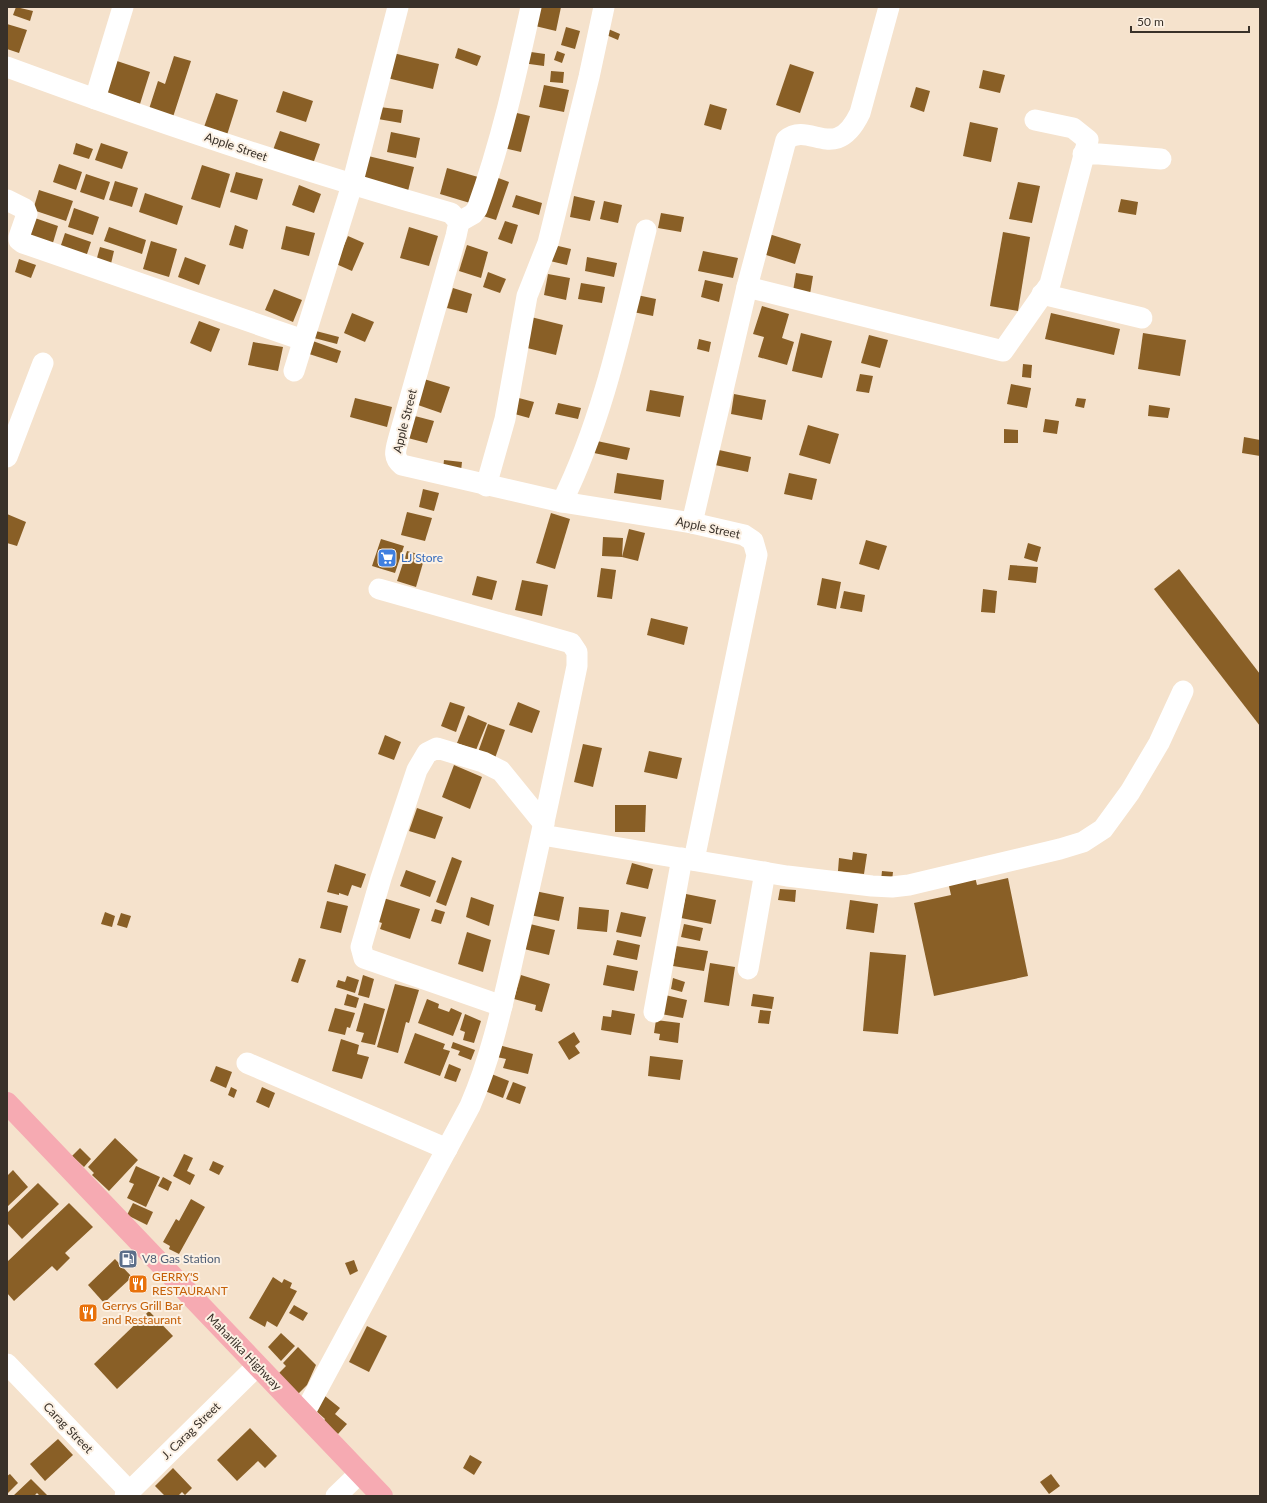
<svg xmlns="http://www.w3.org/2000/svg" width="1267" height="1503" viewBox="0 0 1267 1503" font-family="Lato,sans-serif">
<style>
.building{fill:#895f26}
.lines{fill:none;stroke-linecap:round;stroke-linejoin:round}
.minor{stroke:#fff;stroke-width:21}
.highway{stroke:#f6aab2;stroke-width:22}
.labels{text-anchor:middle;stroke-width:4;stroke-linejoin:round;paint-order:stroke}
.street-label{font-size:12px;fill:#393129;stroke:#fcf1e4}
.shop-label{font-size:12px;fill:#366cbe;stroke:#fcf1e4;text-anchor:start}
.service-label{font-size:12px;fill:#4e5e75;stroke:#fcf1e4;text-anchor:start}
.food-label{font-size:12px;fill:#c56008;stroke:#fcf1e4;text-anchor:start}
</style>
<rect width="100%" height="100%" fill="#f5e2cc"/>
<!-- building -->
<g class="building">
<path d="M 16,7 L 33,11 L 30,21 L 13,15 Z"/>
<path d="M 535,7 L 561,7 L 556,31 L 531,25 Z"/>
<path d="M 7,24 L 27,30 L 19,53 L 7,49 Z"/>
<path d="M 566,27 L 580,31 L 575,49 L 561,45 Z"/>
<path d="M 606,28 L 620,34 L 618,40 L 604,34 Z"/>
<path d="M 458,48 L 481,56 L 477,66 L 455,58 Z"/>
<path d="M 524,51 L 545,54 L 544,66 L 522,63 Z"/>
<path d="M 557,51 L 565,54 L 562,63 L 554,60 Z"/>
<path d="M 389,52 L 439,64 L 433,89 L 383,77 Z"/>
<path d="M 174,56 L 191,61 L 173,117 L 149,109 L 158,81 L 165,84 Z"/>
<path d="M 114,60 L 150,72 L 140,104 L 104,92 Z"/>
<path d="M 790,64 L 814,72 L 800,113 L 776,105 Z"/>
<path d="M 983,70 L 1005,75 L 1000,93 L 979,88 Z"/>
<path d="M 551,71 L 564,72 L 563,83 L 550,82 Z"/>
<path d="M 544,85 L 569,90 L 564,112 L 539,107 Z"/>
<path d="M 916,87 L 930,91 L 924,112 L 910,107 Z"/>
<path d="M 283,91 L 313,101 L 306,122 L 276,112 Z"/>
<path d="M 216,93 L 238,100 L 227,135 L 204,127 Z"/>
<path d="M 710,104 L 727,109 L 721,130 L 704,125 Z"/>
<path d="M 380,107 L 403,110 L 401,123 L 378,119 Z"/>
<path d="M 508,111 L 530,116 L 521,152 L 500,147 Z"/>
<path d="M 970,122 L 998,128 L 991,162 L 963,156 Z"/>
<path d="M 280,131 L 320,144 L 313,164 L 273,150 Z"/>
<path d="M 391,132 L 420,138 L 416,158 L 387,152 Z"/>
<path d="M 76,143 L 93,149 L 89,159 L 73,154 Z"/>
<path d="M 101,143 L 128,152 L 122,169 L 95,160 Z"/>
<path d="M 364,155 L 414,167 L 408,191 L 358,179 Z"/>
<path d="M 59,164 L 82,172 L 76,190 L 53,182 Z"/>
<path d="M 202,165 L 230,174 L 220,208 L 191,199 Z"/>
<path d="M 447,168 L 478,177 L 470,203 L 440,194 Z"/>
<path d="M 236,172 L 263,179 L 257,200 L 230,192 Z"/>
<path d="M 86,174 L 110,182 L 104,200 L 80,192 Z"/>
<path d="M 493,176 L 509,182 L 496,220 L 480,215 Z"/>
<path d="M 115,181 L 138,188 L 132,207 L 109,200 Z"/>
<path d="M 1018,182 L 1040,186 L 1032,223 L 1009,219 Z"/>
<path d="M 299,185 L 321,194 L 314,213 L 292,205 Z"/>
<path d="M 39,190 L 73,201 L 66,221 L 33,210 Z"/>
<path d="M 145,193 L 183,206 L 177,225 L 139,212 Z"/>
<path d="M 516,195 L 542,203 L 539,215 L 512,207 Z"/>
<path d="M 574,196 L 595,201 L 590,221 L 570,217 Z"/>
<path d="M 1121,199 L 1138,202 L 1136,215 L 1118,212 Z"/>
<path d="M 604,201 L 622,205 L 618,223 L 600,219 Z"/>
<path d="M 74,208 L 99,217 L 93,235 L 68,227 Z"/>
<path d="M 661,213 L 684,217 L 681,232 L 658,228 Z"/>
<path d="M 32,217 L 58,226 L 52,246 L 26,237 Z"/>
<path d="M 505,221 L 518,225 L 512,244 L 498,239 Z"/>
<path d="M 235,225 L 248,230 L 243,249 L 229,245 Z"/>
<path d="M 286,226 L 315,233 L 309,256 L 281,249 Z"/>
<path d="M 109,227 L 146,240 L 142,254 L 104,241 Z"/>
<path d="M 409,227 L 438,236 L 429,266 L 400,258 Z"/>
<path d="M 1003,232 L 1030,237 L 1018,311 L 990,306 Z"/>
<path d="M 65,233 L 91,242 L 86,257 L 60,248 Z"/>
<path d="M 769,234 L 801,244 L 795,264 L 763,254 Z"/>
<path d="M 348,236 L 364,243 L 352,271 L 336,264 Z"/>
<path d="M 151,241 L 177,249 L 169,277 L 143,269 Z"/>
<path d="M 467,245 L 488,252 L 481,278 L 459,271 Z"/>
<path d="M 554,245 L 571,249 L 567,265 L 550,261 Z"/>
<path d="M 100,247 L 114,251 L 110,268 L 95,265 Z"/>
<path d="M 703,251 L 738,258 L 733,278 L 698,271 Z"/>
<path d="M 185,257 L 206,265 L 199,285 L 178,277 Z"/>
<path d="M 587,257 L 617,263 L 614,277 L 585,271 Z"/>
<path d="M 19,259 L 36,265 L 31,278 L 15,272 Z"/>
<path d="M 488,272 L 506,279 L 500,293 L 483,287 Z"/>
<path d="M 796,273 L 813,276 L 810,294 L 793,291 Z"/>
<path d="M 548,274 L 570,278 L 566,300 L 544,295 Z"/>
<path d="M 705,280 L 723,284 L 719,302 L 701,297 Z"/>
<path d="M 581,283 L 605,287 L 602,303 L 578,299 Z"/>
<path d="M 453,288 L 472,294 L 467,313 L 447,308 Z"/>
<path d="M 274,289 L 302,300 L 293,322 L 265,310 Z"/>
<path d="M 637,295 L 656,299 L 653,316 L 633,312 Z"/>
<path d="M 762,306 L 789,314 L 782,338 L 794,342 L 787,365 L 758,357 L 764,337 L 753,334 Z"/>
<path d="M 352,313 L 374,322 L 365,342 L 344,333 Z"/>
<path d="M 1051,313 L 1120,329 L 1114,355 L 1045,339 Z"/>
<path d="M 531,317 L 563,325 L 556,355 L 523,347 Z"/>
<path d="M 199,321 L 220,329 L 211,352 L 190,343 Z"/>
<path d="M 316,331 L 339,337 L 337,344 L 314,338 Z"/>
<path d="M 801,333 L 832,341 L 822,378 L 792,371 Z"/>
<path d="M 1143,333 L 1186,340 L 1180,376 L 1138,369 Z"/>
<path d="M 869,335 L 888,340 L 880,368 L 861,363 Z"/>
<path d="M 699,339 L 711,342 L 709,352 L 697,349 Z"/>
<path d="M 310,340 L 341,351 L 337,363 L 306,353 Z"/>
<path d="M 253,342 L 283,347 L 278,371 L 248,365 Z"/>
<path d="M 1023,364 L 1032,365 L 1031,378 L 1022,377 Z"/>
<path d="M 860,374 L 873,376 L 869,393 L 856,391 Z"/>
<path d="M 424,379 L 450,387 L 441,413 L 415,404 Z"/>
<path d="M 1011,384 L 1031,388 L 1027,408 L 1007,404 Z"/>
<path d="M 650,390 L 684,396 L 680,417 L 646,411 Z"/>
<path d="M 734,394 L 766,400 L 762,420 L 731,414 Z"/>
<path d="M 515,397 L 534,402 L 529,418 L 511,413 Z"/>
<path d="M 355,398 L 392,407 L 387,427 L 350,417 Z"/>
<path d="M 1077,398 L 1086,399 L 1084,408 L 1075,406 Z"/>
<path d="M 558,403 L 581,408 L 578,419 L 555,414 Z"/>
<path d="M 1149,405 L 1170,408 L 1168,418 L 1148,416 Z"/>
<path d="M 411,415 L 434,421 L 427,443 L 404,437 Z"/>
<path d="M 1045,419 L 1059,421 L 1057,434 L 1043,432 Z"/>
<path d="M 808,425 L 839,434 L 830,464 L 799,455 Z"/>
<path d="M 1004,429 L 1018,430 L 1018,443 L 1004,443 Z"/>
<path d="M 1244,437 L 1260,440 L 1260,456 L 1242,453 Z"/>
<path d="M 597,441 L 630,448 L 627,460 L 594,453 Z"/>
<path d="M 719,450 L 751,457 L 748,472 L 715,465 Z"/>
<path d="M 444,460 L 462,462 L 461,471 L 443,469 Z"/>
<path d="M 617,473 L 664,480 L 661,500 L 614,493 Z"/>
<path d="M 789,473 L 817,479 L 812,500 L 784,494 Z"/>
<path d="M 423,489 L 439,493 L 434,511 L 419,507 Z"/>
<path d="M 407,512 L 432,518 L 425,541 L 401,535 Z"/>
<path d="M 551,513 L 570,519 L 555,569 L 536,563 Z"/>
<path d="M 7,514 L 26,522 L 17,546 L 7,543 Z"/>
<path d="M 629,529 L 645,533 L 638,561 L 622,557 L 602,556 L 603,537 L 623,538 L 622,557 Z"/>
<path d="M 381,539 L 404,546 L 395,573 L 372,566 Z"/>
<path d="M 866,540 L 887,546 L 879,570 L 859,564 Z"/>
<path d="M 1028,543 L 1041,547 L 1037,562 L 1024,558 Z"/>
<path d="M 407,551 L 425,556 L 416,587 L 397,581 Z"/>
<path d="M 1010,565 L 1038,567 L 1036,583 L 1008,580 Z"/>
<path d="M 601,568 L 616,570 L 612,599 L 597,597 Z"/>
<path d="M 1179,569 L 1260,674 L 1260,726 L 1154,589 Z"/>
<path d="M 477,576 L 497,581 L 492,600 L 472,595 Z"/>
<path d="M 822,578 L 841,582 L 836,609 L 817,605 Z"/>
<path d="M 522,580 L 548,585 L 542,616 L 515,610 Z"/>
<path d="M 983,589 L 997,591 L 995,613 L 981,612 Z"/>
<path d="M 844,591 L 865,595 L 862,612 L 840,608 Z"/>
<path d="M 651,618 L 688,627 L 684,645 L 647,635 Z"/>
<path d="M 450,702 L 465,707 L 456,732 L 441,726 Z"/>
<path d="M 518,702 L 540,711 L 532,733 L 509,725 Z"/>
<path d="M 468,715 L 487,723 L 476,750 L 457,743 Z"/>
<path d="M 488,724 L 505,730 L 494,761 L 477,755 Z"/>
<path d="M 385,735 L 401,742 L 394,760 L 378,754 Z"/>
<path d="M 583,744 L 602,748 L 593,787 L 574,782 Z"/>
<path d="M 649,751 L 682,758 L 677,779 L 644,772 Z"/>
<path d="M 454,765 L 482,777 L 470,809 L 442,797 Z"/>
<path d="M 615,805 L 646,805 L 645,832 L 615,832 Z"/>
<path d="M 417,808 L 443,817 L 435,839 L 409,831 Z"/>
<path d="M 853,852 L 867,854 L 864,874 L 838,871 L 839,858 L 852,860 Z"/>
<path d="M 452,857 L 462,861 L 446,906 L 436,902 Z"/>
<path d="M 632,863 L 653,869 L 648,889 L 626,884 Z"/>
<path d="M 335,864 L 366,874 L 361,888 L 352,885 L 348,896 L 339,893 L 339,895 L 327,892 Z"/>
<path d="M 406,870 L 436,881 L 430,897 L 400,886 Z"/>
<path d="M 882,871 L 893,872 L 892,881 L 881,880 Z"/>
<path d="M 975,877 L 977,885 L 1008,878 L 1028,976 L 934,996 L 914,903 L 951,895 L 948,882 Z"/>
<path d="M 780,889 L 796,890 L 795,902 L 778,900 Z"/>
<path d="M 535,891 L 564,897 L 559,921 L 530,915 Z"/>
<path d="M 686,894 L 716,900 L 711,924 L 681,918 Z"/>
<path d="M 380,897 L 420,909 L 410,939 L 380,929 L 382,923 L 373,920 Z"/>
<path d="M 471,897 L 494,905 L 489,926 L 466,917 Z"/>
<path d="M 850,900 L 878,904 L 874,933 L 846,929 Z"/>
<path d="M 327,901 L 348,906 L 341,933 L 320,928 Z"/>
<path d="M 579,907 L 609,910 L 607,932 L 577,929 Z"/>
<path d="M 435,909 L 445,912 L 441,924 L 431,921 Z"/>
<path d="M 105,912 L 115,916 L 112,927 L 101,924 Z"/>
<path d="M 621,912 L 646,917 L 641,937 L 616,932 Z"/>
<path d="M 121,913 L 131,916 L 127,928 L 117,925 Z"/>
<path d="M 530,924 L 555,930 L 549,955 L 524,949 Z"/>
<path d="M 684,924 L 703,928 L 700,941 L 681,937 Z"/>
<path d="M 467,932 L 491,940 L 483,972 L 458,964 Z"/>
<path d="M 617,940 L 640,945 L 637,960 L 613,955 Z"/>
<path d="M 676,946 L 708,951 L 704,971 L 673,966 Z"/>
<path d="M 870,952 L 906,955 L 898,1034 L 863,1031 Z"/>
<path d="M 299,958 L 306,960 L 298,983 L 291,981 Z"/>
<path d="M 710,963 L 735,967 L 729,1006 L 704,1002 Z"/>
<path d="M 607,965 L 638,971 L 634,991 L 603,985 Z"/>
<path d="M 363,975 L 374,979 L 369,998 L 358,995 Z"/>
<path d="M 521,975 L 550,984 L 542,1012 L 535,1010 L 536,1005 L 514,999 Z"/>
<path d="M 347,976 L 359,980 L 355,993 L 336,987 L 338,980 L 345,982 Z"/>
<path d="M 673,978 L 685,982 L 682,992 L 671,989 Z"/>
<path d="M 395,984 L 419,990 L 409,1023 L 406,1022 L 398,1053 L 377,1047 Z"/>
<path d="M 347,994 L 359,998 L 356,1008 L 344,1005 Z"/>
<path d="M 753,994 L 774,997 L 772,1009 L 751,1006 Z"/>
<path d="M 665,995 L 687,1000 L 683,1018 L 661,1014 Z"/>
<path d="M 427,999 L 439,1004 L 438,1008 L 449,1012 L 451,1008 L 462,1013 L 453,1036 L 418,1023 Z"/>
<path d="M 364,1003 L 385,1009 L 375,1045 L 361,1042 L 364,1033 L 356,1031 Z"/>
<path d="M 335,1008 L 355,1013 L 350,1028 L 347,1027 L 345,1035 L 328,1031 Z"/>
<path d="M 612,1010 L 635,1014 L 631,1035 L 601,1030 L 603,1016 L 611,1017 Z"/>
<path d="M 760,1010 L 771,1011 L 769,1024 L 758,1023 Z"/>
<path d="M 465,1014 L 481,1021 L 474,1043 L 463,1040 L 465,1032 L 460,1030 Z"/>
<path d="M 656,1020 L 680,1023 L 678,1043 L 659,1040 L 660,1034 L 654,1033 Z"/>
<path d="M 574,1032 L 580,1042 L 575,1046 L 580,1053 L 569,1060 L 558,1042 Z"/>
<path d="M 415,1033 L 445,1044 L 443,1049 L 450,1051 L 440,1076 L 404,1063 Z"/>
<path d="M 341,1039 L 359,1045 L 357,1054 L 369,1057 L 362,1079 L 332,1071 Z"/>
<path d="M 453,1042 L 475,1050 L 471,1060 L 458,1055 L 460,1051 L 451,1048 Z"/>
<path d="M 495,1044 L 533,1054 L 528,1074 L 503,1068 L 506,1059 L 492,1056 Z"/>
<path d="M 650,1056 L 683,1060 L 680,1080 L 648,1076 Z"/>
<path d="M 449,1064 L 461,1069 L 456,1082 L 444,1078 Z"/>
<path d="M 216,1066 L 232,1072 L 226,1088 L 210,1081 Z"/>
<path d="M 489,1073 L 509,1081 L 503,1098 L 482,1090 Z"/>
<path d="M 513,1082 L 526,1087 L 520,1104 L 506,1099 Z"/>
<path d="M 231,1087 L 237,1090 L 234,1098 L 228,1095 Z"/>
<path d="M 262,1087 L 275,1093 L 269,1108 L 256,1102 Z"/>
<path d="M 115,1138 L 138,1160 L 109,1191 L 92,1175 L 94,1173 L 88,1167 Z"/>
<path d="M 80,1148 L 91,1159 L 84,1167 L 72,1156 Z"/>
<path d="M 184,1154 L 193,1158 L 187,1171 L 195,1175 L 190,1185 L 173,1176 Z"/>
<path d="M 213,1161 L 224,1166 L 219,1175 L 209,1170 Z"/>
<path d="M 136,1166 L 160,1177 L 146,1207 L 127,1198 L 134,1184 L 129,1182 Z"/>
<path d="M 13,1170 L 28,1187 L 7,1207 L 7,1176 Z"/>
<path d="M 163,1177 L 172,1182 L 168,1191 L 158,1186 Z"/>
<path d="M 38,1183 L 59,1204 L 22,1239 L 7,1223 L 7,1213 Z"/>
<path d="M 191,1199 L 205,1207 L 179,1254 L 169,1249 L 170,1246 L 163,1242 L 176,1219 L 179,1221 Z"/>
<path d="M 69,1203 L 93,1227 L 65,1253 L 70,1258 L 57,1271 L 52,1266 L 14,1301 L 7,1293 L 7,1262 Z"/>
<path d="M 133,1203 L 153,1212 L 147,1225 L 127,1215 Z"/>
<path d="M 115,1259 L 132,1277 L 104,1303 L 88,1285 Z"/>
<path d="M 354,1260 L 358,1271 L 350,1275 L 345,1263 Z"/>
<path d="M 273,1277 L 282,1283 L 284,1279 L 292,1283 L 290,1288 L 297,1291 L 277,1327 L 267,1321 L 265,1327 L 249,1318 Z"/>
<path d="M 294,1305 L 308,1313 L 303,1321 L 289,1313 Z"/>
<path d="M 149,1311 L 173,1336 L 117,1389 L 94,1364 Z"/>
<path d="M 367,1326 L 387,1336 L 369,1372 L 349,1362 Z"/>
<path d="M 281,1333 L 295,1346 L 281,1361 L 268,1347 Z"/>
<path d="M 298,1347 L 316,1365 L 307,1385 L 296,1396 L 276,1376 L 286,1366 L 283,1363 Z"/>
<path d="M 325,1396 L 340,1408 L 335,1414 L 347,1424 L 338,1434 L 323,1422 L 325,1419 L 314,1409 Z"/>
<path d="M 250,1428 L 277,1456 L 265,1468 L 258,1461 L 237,1481 L 217,1460 Z"/>
<path d="M 58,1439 L 73,1455 L 45,1481 L 30,1464 Z"/>
<path d="M 470,1455 L 482,1462 L 474,1475 L 463,1468 Z"/>
<path d="M 173,1468 L 192,1488 L 185,1495 L 182,1492 L 178,1496 L 165,1496 L 155,1486 Z"/>
<path d="M 10,1474 L 18,1483 L 7,1494 L 7,1476 Z"/>
<path d="M 1051,1474 L 1060,1486 L 1049,1494 L 1040,1482 Z"/>
<path d="M 31,1479 L 48,1496 L 40,1496 L 37,1493 L 34,1496 L 13,1496 Z"/>
</g>
<g class="lines">
<!-- minor -->
<g class="minor">
<path d="M 7,67 C 153,121 301,171 451,213 L 459,222 L 456,236 L 399,437 C 396,449 392,457 402,465 L 562,502 L 692,523 L 744,535 L 753,541 L 757,555 L 694,860"/>
<path d="M 95,99 L 123,7"/>
<path d="M 1083,154 L 1099,154 L 1161,159"/>
<path d="M 7,200 L 25,209 L 27,214 L 19,237 L 19,240 L 23,243 L 303,340"/>
<path d="M 459,222 L 473,214 L 477,209 C 501,143 516,75 531,7"/>
<path d="M 747,287 L 1003,351 L 1050,284 L 1088,140 L 1073,128 L 1035,120"/>
<path d="M 1042,294 L 1142,318"/>
<path d="M 294,371 L 352,185 L 398,7"/>
<path d="M 7,457 L 43,363"/>
<path d="M 486,486 L 505,419 L 527,296 L 548,243 L 589,77 L 604,7"/>
<path d="M 562,502 C 604,417 623,322 646,230"/>
<path d="M 692,523 L 747,287 L 786,140 C 810,120 835,165 860,113 L 889,7"/>
<path d="M 542,835 L 787,876 L 872,886 L 892,887 L 909,885 L 1060,849 L 1083,842 L 1103,829 L 1130,792 L 1159,743 L 1183,691"/>
<path d="M 748,969 L 765,872"/>
<path d="M 502,1006 L 364,958 L 361,947 L 381,878 L 417,770 L 427,753 L 437,748 L 483,762 L 501,771 L 544,824"/>
<path d="M 654,1012 L 682,858"/>
<path d="M 247,1063 L 447,1149"/>
<path d="M 7,1364 L 129,1491"/>
<path d="M 304,1414 L 470,1106 C 493,1053 504,997 517,941 C 539,849 558,758 577,666 L 577,652 L 571,643 L 379,589"/>
<path d="M 125,1496 L 257,1366"/>
<path d="M 336,1496 L 360,1473"/>
</g>
<!-- highway -->
<path class="highway" d="M 7,1103 L 382,1496"/>
</g>
<!-- icons -->
<defs>
<symbol id="supermarket-square" viewBox="-11 -11 22 22"><rect x="-9" y="-9" width="18" height="18" rx="4" fill="#3f7fe0" stroke="#fcf1e4"/><path d="M-6-5.5h2.5l.6 2H6L4.5 2H-2.5L-4.4-4H-6ZM-1.5 3.2a1.3 1.3 0 1 0 .1 0ZM3 3.2a1.3 1.3 0 1 0 .1 0Z" fill="#fff"/></symbol>
<symbol id="fuel-square" viewBox="-11 -11 22 22"><rect x="-9" y="-9" width="18" height="18" rx="4" fill="#5c6f8a" stroke="#fcf1e4"/><path d="M-5.5-6h7V0h2V4h1.3V-2.5L3-4.5l.8-.8L6-3V5H2.5V1h-1V6h-7ZM-4.2-4.7v3.2H.2V-4.7Z" fill="#fff"/></symbol>
<symbol id="restaurant-square" viewBox="-11 -11 22 22"><rect x="-9" y="-9" width="18" height="18" rx="4" fill="#e8710a" stroke="#fcf1e4"/><path d="M-5-6h1v4h1v-4h1v4h1v-4h1v5L-1.5 .5V6h-2V.5L-5-1ZM5-6V6H3V1.5H1.5Q1.5-4 5-6Z" fill="#fff"/></symbol>
</defs>
<g fill-rule="evenodd">
<use href="#supermarket-square" x="376" y="547" width="22" height="22"/>
<use href="#fuel-square" x="117" y="1248" width="22" height="22"/>
<use href="#restaurant-square" x="127" y="1273" width="22" height="22"/>
<use href="#restaurant-square" x="77" y="1302" width="22" height="22"/>
</g>
<g class="labels">
<!-- street labels -->
<g class="street-label">
<text transform="translate(236 147) rotate(19)" y="4">Apple Street</text>
<text transform="translate(405 421) rotate(-76)" y="4">Apple Street</text>
<text transform="translate(708 528) rotate(12)" y="4">Apple Street</text>
<text transform="translate(244 1352) rotate(46)" y="4">Maharlika Highway</text>
<text transform="translate(68 1428) rotate(46)" y="4">Carag Street</text>
<text transform="translate(191 1431) rotate(-44)" y="4">J. Carag Street</text>
</g>
<!-- shop labels -->
<g class="shop-label">
<text x="401" y="562">LJ Store</text>
</g>
<!-- service labels -->
<g class="service-label">
<text x="142" y="1263">V8 Gas Station</text>
</g>
<!-- food labels -->
<g class="food-label">
<text x="152" y="1281">GERRY'S<tspan x="152" dy="14">RESTAURANT</tspan></text>
<text x="102" y="1310">Gerrys Grill Bar<tspan x="102" dy="14">and Restaurant</tspan></text>
</g>
</g>
<!-- border -->
<rect width="1267" height="1503" fill="none" stroke="#393129" stroke-width="16"/>
<!-- scale -->
<path d="M1131 26v6h118v-6" fill="none" stroke="#393129" stroke-width="2"/>
<text x="1137" y="26" font-size="12" fill="#393129" stroke="#fcf1e4" stroke-width="3" paint-order="stroke">50 m</text>
</svg>
